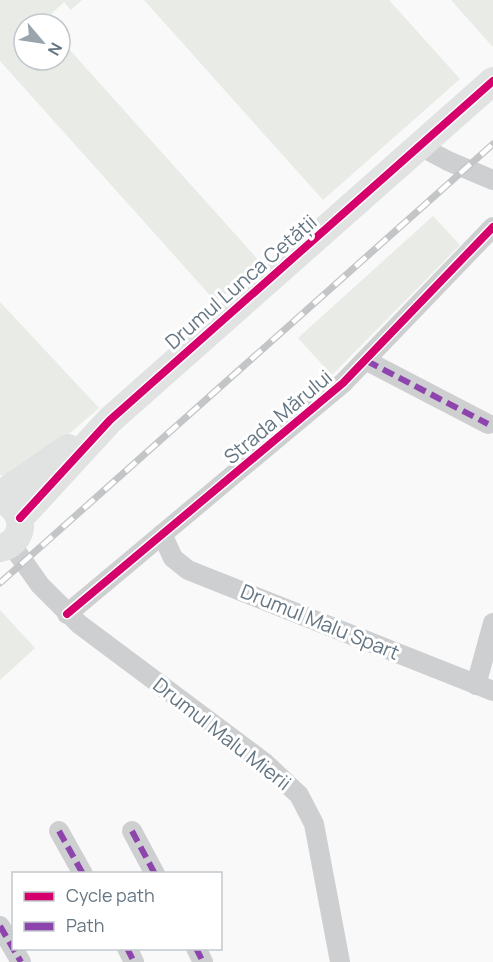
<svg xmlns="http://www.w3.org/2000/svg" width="493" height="962" viewBox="0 0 493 962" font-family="Manrope,sans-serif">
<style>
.green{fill:#e8ebe6}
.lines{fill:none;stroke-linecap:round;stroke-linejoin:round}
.street{stroke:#cecfd0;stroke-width:20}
.secondary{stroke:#e1e2e2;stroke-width:28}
.rail-casing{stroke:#c3c5c6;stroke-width:7}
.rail{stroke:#fff;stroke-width:4.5;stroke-dasharray:14;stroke-linecap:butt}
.quiet{stroke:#8e44ad;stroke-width:6;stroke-dasharray:12 6;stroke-linecap:butt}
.cycleway-casing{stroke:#fff;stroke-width:11}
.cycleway{stroke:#d6006c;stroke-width:8}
.labels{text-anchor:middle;stroke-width:6;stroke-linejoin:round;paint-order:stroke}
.street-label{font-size:20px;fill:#657683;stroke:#fff}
</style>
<rect width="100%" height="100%" fill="#f9f9f9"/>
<!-- green -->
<g class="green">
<path d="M 0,0 L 82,0 L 71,10 L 64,2 L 44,21 L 46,24 L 24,24 L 24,60 L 60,60 L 60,39 L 262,264 L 216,302 L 0,61 Z"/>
<path d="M 144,0 L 389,0 L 460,79 L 323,200 Z"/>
<path d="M 451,0 L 493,0 L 493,46 L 492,46 Z"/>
<path d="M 433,216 L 460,245 L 332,375 L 298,338 Z"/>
<path d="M 0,302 L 99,408 L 57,444 L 6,477 L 0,475 Z"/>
<path d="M 0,610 L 35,648 L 0,680 Z"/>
</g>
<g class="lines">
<!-- street -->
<g class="street">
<path d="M 420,146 L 448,161 L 493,180"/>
<path d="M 367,361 L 488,424"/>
<path d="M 162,534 L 173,558 L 188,570 L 493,691"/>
<path d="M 11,544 L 40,585 L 79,624 L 265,763 L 299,795 L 314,824 L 340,962"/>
<path d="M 67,614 L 343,383 L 493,227"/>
<path d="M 476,685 L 493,623"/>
<path d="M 59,831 L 83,874"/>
<path d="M 132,831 L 155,874"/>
<path d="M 0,926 L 21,962"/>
<path d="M 127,948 L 134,962"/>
<path d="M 196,948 L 203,962"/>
</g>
<!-- secondary -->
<g class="secondary">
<path d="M 0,495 L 68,448"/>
<path d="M 20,518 L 110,420 L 493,81"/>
<path d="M 0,548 C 22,543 27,519 10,505"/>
</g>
<defs>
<path id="rail" d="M 0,583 L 493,144"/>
</defs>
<!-- rail casing -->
<use href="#rail" class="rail-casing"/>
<!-- rail -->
<use href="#rail" class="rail"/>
<!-- quiet -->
<g class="quiet">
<path d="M 367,361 L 488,424"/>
<path d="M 59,831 L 83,874"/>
<path d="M 132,831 L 155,874"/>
<path d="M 0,926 L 21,962"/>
<path d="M 127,948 L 134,962"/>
<path d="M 196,948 L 203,962"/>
</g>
<defs>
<g id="cycleway">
<path d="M 20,518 L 110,420 L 493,81"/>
<path d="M 67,614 L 343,383 L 493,227"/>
</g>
</defs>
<!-- cycleway casing -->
<use href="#cycleway" class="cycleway-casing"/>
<!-- cycleway -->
<use href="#cycleway" class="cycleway"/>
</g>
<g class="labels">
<!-- street labels -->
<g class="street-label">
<text transform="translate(241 282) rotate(-41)" y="7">Drumul Lunca Cetății</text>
<text transform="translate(278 417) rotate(-40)" y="7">Strada Mărului</text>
<text transform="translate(320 622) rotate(22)" y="7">Drumul Malu Spart</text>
<text transform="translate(222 734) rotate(38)" y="7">Drumul Malu Mierii</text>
</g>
</g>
<!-- legend -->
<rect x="12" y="872" width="210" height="78" fill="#ffffff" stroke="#c1c8cd" stroke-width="1.5"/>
<rect x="24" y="892" width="30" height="9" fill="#d6006c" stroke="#c1c8cd" stroke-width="1.5"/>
<text x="66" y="902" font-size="18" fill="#657683">Cycle path</text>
<rect x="24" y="922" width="30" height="9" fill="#8e44ad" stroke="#c1c8cd" stroke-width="1.5"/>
<text x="66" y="932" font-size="18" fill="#657683">Path</text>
<!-- north arrow -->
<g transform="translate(42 42) rotate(119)"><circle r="28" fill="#ffffff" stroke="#c1c8cd" stroke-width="1.5"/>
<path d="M0-4.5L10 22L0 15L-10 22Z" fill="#99a4ac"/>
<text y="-9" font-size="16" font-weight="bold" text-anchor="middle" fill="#657683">N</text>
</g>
</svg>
